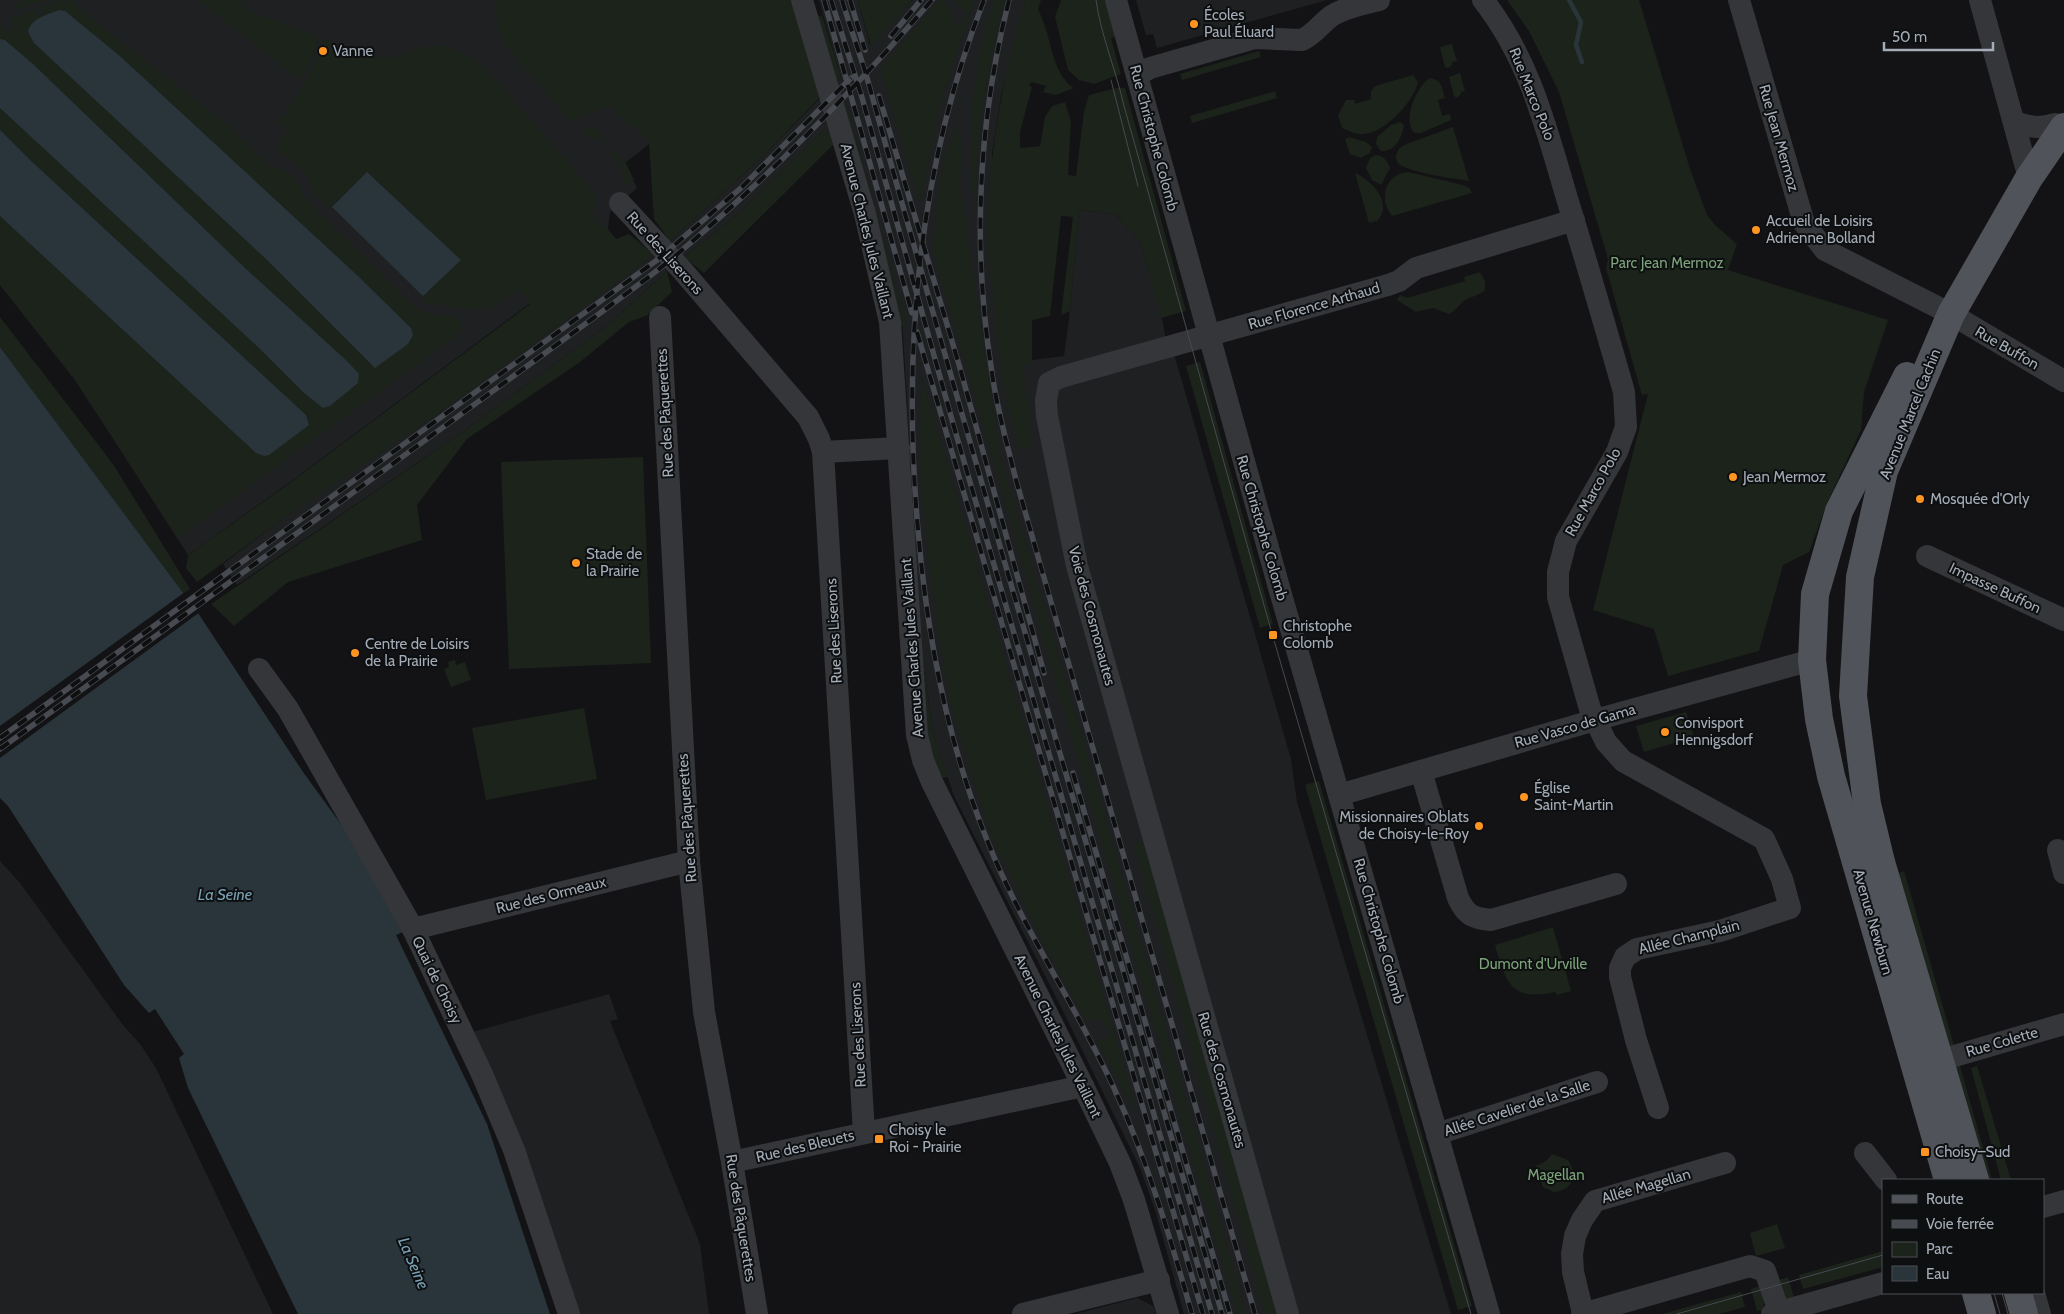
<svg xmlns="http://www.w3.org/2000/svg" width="2064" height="1314" viewBox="0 0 2064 1314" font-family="Cabin,sans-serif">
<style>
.built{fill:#1f2022}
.green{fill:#1b231b;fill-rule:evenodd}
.water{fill:#29353a}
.pier{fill:#131315}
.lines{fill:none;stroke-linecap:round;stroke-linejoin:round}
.stream{stroke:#29353a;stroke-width:4.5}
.minor{stroke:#34363a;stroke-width:22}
.major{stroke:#50535a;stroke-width:28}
.tram{stroke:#474a50;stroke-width:1}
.rail-casing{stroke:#474a50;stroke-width:5.5}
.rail{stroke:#0e0f10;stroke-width:4;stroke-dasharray:11;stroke-linecap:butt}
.poi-dot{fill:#ff9521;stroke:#0e0f10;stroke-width:2}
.labels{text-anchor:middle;stroke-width:4;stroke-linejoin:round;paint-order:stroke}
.poi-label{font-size:15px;fill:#a4acb7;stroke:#0e0f10;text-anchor:start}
.street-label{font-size:15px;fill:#a4acb7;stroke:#0e0f10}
.park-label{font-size:15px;fill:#7ca379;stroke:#0e0f10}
.water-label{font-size:16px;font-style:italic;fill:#78a1b5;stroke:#0e0f10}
</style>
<rect width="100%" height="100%" fill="#131315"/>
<!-- built -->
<g class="built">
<path d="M 0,0 L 797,0 L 649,144 L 625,163 L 637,188 L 610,212 L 608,229 L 616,239 L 297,477 L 188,555 L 75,380 L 0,285 Z"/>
<path d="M 819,0 L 858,0 L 870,45 L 912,0 L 1025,0 L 1001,96 L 992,153 L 1003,364 L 1064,356 L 1070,311 L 1079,210 L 1115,214 L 1141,243 L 1163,323 L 1166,341 L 1175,357 L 1291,759 L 1297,802 L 1451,1314 L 1184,1314 L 1156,1213 L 1140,1168 L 1064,1013 L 954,796 L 933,733 L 922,655 L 902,317 L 851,140 L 823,132 L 733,218 L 684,257 L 670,241 L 762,157 L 841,77 Z"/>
<path d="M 1136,0 L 1327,0 L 1157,48 L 1153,34 L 1146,35 Z"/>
<path d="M 654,255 L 667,271 L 609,324 L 461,433 L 237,585 L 223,564 L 428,409 Z"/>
<path d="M 0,861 L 20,883 L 123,1025 L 140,1044 L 156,1068 L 273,1314 L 0,1314 Z"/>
<path d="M 609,994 L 618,1019 L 610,1021 L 700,1244 L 709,1314 L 575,1314 L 472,1032 Z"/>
<path d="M 1137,1298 L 1153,1306 L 1156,1314 L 1075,1314 Z"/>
</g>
<!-- green -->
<g class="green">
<path d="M 22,0 L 49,0 L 13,10 Z"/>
<path d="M 61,0 L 66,2 L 73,0 L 85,14 L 222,120 L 271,169 L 276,165 L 295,178 L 300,186 L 304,198 L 417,309 C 430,317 454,312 461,323 L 461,329 L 452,339 L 178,538 L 75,380 L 0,285 L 0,216 L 256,453 L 309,420 L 306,415 L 29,159 L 0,130 L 0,108 L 260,349 L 304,393 L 323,408 L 348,362 L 243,266 L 33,64 L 5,40 L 0,39 L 0,28 L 3,26 L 8,27 L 5,29 L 6,32 L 13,29 L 10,19 L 13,16 L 22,16 L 22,13 L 33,10 L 39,16 L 43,13 L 39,6 ZM 65,11 L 121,57 L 358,276 L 411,328 L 375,368 L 268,261 L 34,43 L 28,31 Z"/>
<path d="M 198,0 L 241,0 L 251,12 L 317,35 C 320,49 308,69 299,79 Z"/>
<path d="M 496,0 L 797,0 L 826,91 L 762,157 L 670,241 L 654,219 L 649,143 L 632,124 L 629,126 L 611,107 L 607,107 L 570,121 L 508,49 L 497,26 Z"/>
<path d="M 858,0 L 912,0 L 871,46 Z"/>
<path d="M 939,0 L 943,0 L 959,29 L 967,13 L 955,2 L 957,0 L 975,0 L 962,35 L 937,116 L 920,203 L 880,69 Z"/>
<path d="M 994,0 L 1005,0 C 988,66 978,125 976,193 L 971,192 L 971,113 L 978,58 Z"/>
<path d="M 1025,0 L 1041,0 L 1038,10 C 1052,33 1050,73 1074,88 L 1056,95 L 1043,92 L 1046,86 L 1031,82 L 1029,86 L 1032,87 L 1020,132 L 1020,148 L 1040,146 L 1045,117 L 1052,106 L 1065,102 L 1071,122 L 1068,175 L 1076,176 L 1084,111 L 1089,95 L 1117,88 L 1125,88 L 1186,311 L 1161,318 L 1141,243 L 1115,214 L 1079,210 L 1070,311 L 1061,315 L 1073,217 L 1061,216 L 1050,316 L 1032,320 L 1032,360 L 1024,367 L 1031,446 L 1018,449 C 1011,415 1002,382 998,348 C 996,333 996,318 994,303 C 993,287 989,270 988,254 C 986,167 1001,83 1025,0 Z"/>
<path d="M 1061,0 L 1110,0 L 1120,36 L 1111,38 L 1121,74 L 1094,84 L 1079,80 L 1068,70 L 1055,17 Z"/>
<path d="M 1507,0 L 1639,0 L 1690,169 L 1707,215 L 1715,225 L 1737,244 L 1728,270 L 1888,320 L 1864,392 L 1861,430 L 1828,501 L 1809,552 L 1783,565 L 1759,651 L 1668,676 L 1654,629 L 1593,610 L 1648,394 L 1642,395 L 1606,268 L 1608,259 L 1559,92 L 1529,31 Z"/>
<path d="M 822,15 L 841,77 L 833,84 L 813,19 Z"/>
<path d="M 325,39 L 382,58 C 394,59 404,53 416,49 C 442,40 468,52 487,70 L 598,197 C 597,202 593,207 593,212 C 593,221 610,231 616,239 L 629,234 L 654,255 L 436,415 L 295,510 L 197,582 L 186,568 L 188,555 L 287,485 L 530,304 L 520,289 L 486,310 L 483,307 L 474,310 L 426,303 L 421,299 L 461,260 L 368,172 L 329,209 L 312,192 L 309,180 L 303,171 L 275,147 L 288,129 L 277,121 L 283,113 L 286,116 L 288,113 L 285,110 L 306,84 L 303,82 L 314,66 L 319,53 L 325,55 L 327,49 L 321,47 Z"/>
<path d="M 1452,44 L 1457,61 L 1452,62 L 1452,65 L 1448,68 L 1445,67 L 1440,47 Z"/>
<path d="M 1259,51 L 1261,57 L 1182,80 L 1180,74 Z"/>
<path d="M 1460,73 L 1465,91 L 1461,92 L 1461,94 L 1457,98 L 1454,96 L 1449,77 Z"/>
<path d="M 1413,75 L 1418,82 C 1414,101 1385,133 1364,134 C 1356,135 1349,131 1342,128 L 1338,115 L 1346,100 L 1354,100 L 1355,104 L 1371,99 L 1371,91 L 1375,86 Z"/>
<path d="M 1430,78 C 1442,80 1442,87 1445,98 L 1438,100 L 1442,116 L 1450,114 L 1451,120 L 1421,133 L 1415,133 C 1401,122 1417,85 1430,78 Z"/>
<path d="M 1275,91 L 1277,98 L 1192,123 L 1190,116 Z"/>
<path d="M 847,106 L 907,325 L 897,328 L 841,113 Z"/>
<path d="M 1400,122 L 1404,125 C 1402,138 1395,152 1381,151 L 1376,144 L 1377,137 L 1391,125 Z"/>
<path d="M 960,124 L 962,165 L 959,179 L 1001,459 L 1119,865 L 1246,1314 L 1237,1314 L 932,248 L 940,181 L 946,153 Z"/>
<path d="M 589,126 L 597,130 L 602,136 L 598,139 L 583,136 L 582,128 Z"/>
<path d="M 1453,127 L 1469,181 C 1456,179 1405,172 1398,163 C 1396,160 1396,158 1396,155 L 1399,149 L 1404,145 Z"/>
<path d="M 823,131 L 841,137 L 704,273 L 684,257 L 733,218 Z"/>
<path d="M 1349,137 L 1366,142 L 1372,147 L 1370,153 L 1361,158 L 1350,154 L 1345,139 Z"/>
<path d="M 615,151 L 626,163 L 634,180 L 624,185 L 621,167 L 610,154 Z"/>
<path d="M 1376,155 C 1384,156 1387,160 1390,168 L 1381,185 L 1372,180 L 1366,168 L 1370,158 Z"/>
<path d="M 1408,172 L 1463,185 L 1469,188 L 1472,193 L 1392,216 C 1378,199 1385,174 1408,172 Z"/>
<path d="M 1355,173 C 1371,180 1394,203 1377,221 L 1369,223 Z"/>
<path d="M 667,271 L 672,292 L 646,316 L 629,322 L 580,362 L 467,439 L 417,505 L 422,540 L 288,582 L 234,626 L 211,604 L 461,433 L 609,324 Z"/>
<path d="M 1480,272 L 1485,281 L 1485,290 C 1479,296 1472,296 1465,300 C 1459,304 1456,311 1449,314 L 1433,308 L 1416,312 L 1397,300 L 1400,295 L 1407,298 L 1465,281 L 1464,277 Z"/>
<path d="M 0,317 L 113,464 L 190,589 L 183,594 L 0,347 Z"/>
<path d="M 1200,362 L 1273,624 L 1260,628 L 1186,366 Z"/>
<path d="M 921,375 L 1135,1104 L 1132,1106 L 1097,1041 L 1109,1037 L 1102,1018 L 1087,1022 L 1047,951 L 991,836 L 949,700 L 930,571 L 921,482 L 920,429 Z"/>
<path d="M 643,457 L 651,663 L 509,669 L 501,462 Z"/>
<path d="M 922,655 L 933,733 L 948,777 L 934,779 L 925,751 Z"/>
<path d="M 455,660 L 456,665 L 465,662 L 471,680 L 451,687 L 444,669 L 449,667 L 448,662 Z"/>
<path d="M 584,708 L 597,779 L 486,800 L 472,728 Z"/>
<path d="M 1686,712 L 1694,737 L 1644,752 L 1636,726 Z"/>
<path d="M 1319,781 L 1472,1306 L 1458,1310 L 1305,785 Z"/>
<path d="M 1144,842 L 1277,1314 L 1265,1314 L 1134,843 Z"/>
<path d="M 1904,871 L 1955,1049 L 1948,1048 L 1896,874 Z"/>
<path d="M 1553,927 L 1571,991 L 1557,995 L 1555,992 C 1510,1002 1506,982 1495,945 Z"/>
<path d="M 1959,1062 L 1992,1180 L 1983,1180 L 1954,1074 L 1956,1065 Z"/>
<path d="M 1977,1066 L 1979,1072 L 2011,1180 L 2001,1180 L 1971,1068 Z"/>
<path d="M 1552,1154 L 1568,1160 C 1579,1176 1572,1190 1554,1192 L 1543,1187 L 1535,1168 C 1537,1163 1545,1165 1552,1154 Z"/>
<path d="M 1777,1224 L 1785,1248 L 1756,1256 L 1750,1233 Z"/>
<path d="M 1883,1251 L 1883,1267 L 1803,1289 L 1799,1275 Z"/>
<path d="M 1788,1277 L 1795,1301 L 1785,1299 L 1776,1281 Z"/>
<path d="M 1763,1285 L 1765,1301 L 1762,1310 L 1757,1311 L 1751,1289 Z"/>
<path d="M 1741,1292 L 1745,1307 L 1719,1314 L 1662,1314 Z"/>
</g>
<!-- water -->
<g class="water">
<path d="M 59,10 L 65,11 L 121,57 L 358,276 L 411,328 L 413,335 L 408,344 L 375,368 L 268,261 L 34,43 L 28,32 C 31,18 47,15 59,10 Z"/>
<path d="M 0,39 L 5,40 L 33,64 L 243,266 L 348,362 L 359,374 L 358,383 L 330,406 L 323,408 L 304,393 L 260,349 L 0,108 Z"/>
<path d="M 0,130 L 29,159 L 306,415 L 309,425 L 269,455 L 264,456 L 256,453 L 0,216 Z"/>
<path d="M 367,172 L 461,260 L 423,296 L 332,207 Z"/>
<path d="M 0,347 L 198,613 L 303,772 L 367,860 L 403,932 L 396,935 L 487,1124 L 550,1314 L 298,1314 L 188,1088 L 179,1058 L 184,1054 L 155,1009 L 149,1013 L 124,985 L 8,806 L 0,798 Z"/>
</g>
<!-- pier -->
<path class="pier" d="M 185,592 L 200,612 L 0,758 L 0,726 Z"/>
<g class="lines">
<!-- stream -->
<path class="stream" d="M 1569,0 L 1581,22 L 1576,45 L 1582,62"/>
<!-- minor -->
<g class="minor">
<path d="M 802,0 L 865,214 L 890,322 L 917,735 L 923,760 L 932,782 L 1083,1086 L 1120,1163 L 1134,1200 L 1168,1314"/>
<path d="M 1116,0 L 1280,591 L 1489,1314"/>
<path d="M 1483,0 C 1531,61 1547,132 1569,205 C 1588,267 1606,329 1624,392 L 1626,427 L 1623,435 L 1617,452 L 1566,541 L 1558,572 L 1558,597 L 1590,709 L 1606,742 L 1623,761 L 1764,839 L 1782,879 L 1790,908 L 1720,931 L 1637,949 L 1625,957 L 1620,968 L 1620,977 L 1636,1040 L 1658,1108"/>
<path d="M 1739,0 L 1804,223 L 1825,250 L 1951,314 L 2064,381"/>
<path d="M 1980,0 L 2029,178"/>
<path d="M 1137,75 L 1150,68 L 1255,38 L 1302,40 C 1315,34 1322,22 1333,15 C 1347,7 1363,4 1379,0"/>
<path d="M 2014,122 C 2030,127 2039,129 2055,124"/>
<path d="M 620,203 L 682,270 L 808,417 L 819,439 L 823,452 L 864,1133"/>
<path d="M 660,317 L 689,861 L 704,1012 L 732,1162 L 757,1314"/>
<path d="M 823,452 L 899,448"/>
<path d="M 1927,556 L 2064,620"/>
<path d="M 259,669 L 288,709 L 413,929 L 482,1074 L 514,1150 L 569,1314"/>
<path d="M 1421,771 L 1458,898 C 1466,915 1472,918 1491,920 L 1616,884"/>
<path d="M 1339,795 L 1595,720 L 1812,660"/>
<path d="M 2058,850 L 2064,873"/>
<path d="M 413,929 L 689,861"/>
<path d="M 1941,1060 L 2064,1024"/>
<path d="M 1437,1134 L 1597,1082"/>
<path d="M 1865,1153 L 1886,1180"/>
<path d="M 732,1162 L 1083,1086"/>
<path d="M 2043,1207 L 2064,1201"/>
<path d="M 2034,1293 L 2040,1314"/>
<path d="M 1583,1313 L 1573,1272 L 1572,1254 L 1575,1236 L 1582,1220 L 1595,1201 L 1725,1163"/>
<path d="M 1023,1314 L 1159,1280"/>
<path d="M 1288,1314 L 1077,566 L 1047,416 L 1046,401 L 1049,383 L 1061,377 L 1388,285 L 1399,281 L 1416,268 L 1574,220"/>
<path d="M 1582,1314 L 1750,1266 L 1765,1271 L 1780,1314"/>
<path d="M 1772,1314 L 1883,1283"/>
</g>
<!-- major -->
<g class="major">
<path d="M 1907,376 L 1839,511 L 1815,594 L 1812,660 L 1819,719 L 1831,776 L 1948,1180"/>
<path d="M 1975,1180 L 1881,862 L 1867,804 L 1853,696 L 1860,577 L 1884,471 L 1951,314 L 2029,178 L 2064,127"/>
<path d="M 1976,1293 L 1982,1314"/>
<path d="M 2018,1293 L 2024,1314"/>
</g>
<!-- tram -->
<g class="tram">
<path d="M 1096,0 C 1101,36 1116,70 1124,106 L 1271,630 L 1471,1314"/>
<path d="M 1111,80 L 1138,186"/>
<path d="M 1994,1293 L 2000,1314"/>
<path d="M 2002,1293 L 2008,1314"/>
<path d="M 1677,1314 L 1883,1255"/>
</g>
<defs>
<g id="rail">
<path d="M 824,0 L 912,313"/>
<path d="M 831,0 L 861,94 L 954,427 L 1212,1314"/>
<path d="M 842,0 C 851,31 863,61 871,92 C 984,500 1106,906 1222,1314"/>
<path d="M 850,0 L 865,50"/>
<path d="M 984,0 C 918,169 902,350 918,530 C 927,636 947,741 987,840 C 1021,926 1074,1002 1113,1086 C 1147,1159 1170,1237 1192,1314"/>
<path d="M 1009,0 C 978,122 972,248 992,373 C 997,409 1007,444 1016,480 L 1255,1314"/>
<path d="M 891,36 L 921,0"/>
<path d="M 879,96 L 960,368 L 1044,673"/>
<path d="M 917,332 L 1203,1314"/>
<path d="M 0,738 L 657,260 L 742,187 L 851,78"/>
<path d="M 0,749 L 603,311 C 629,291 656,273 681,251 C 771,175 855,89 932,0"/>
<path d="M 1073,773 L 1230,1314"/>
</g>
</defs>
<!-- rail casing -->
<use href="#rail" class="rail-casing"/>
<!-- rail -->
<use href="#rail" class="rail"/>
</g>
<!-- markers -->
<g class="poi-dot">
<circle cx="1194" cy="24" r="5"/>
<circle cx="323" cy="51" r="5"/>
<circle cx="1756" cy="230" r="5"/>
<circle cx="1733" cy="477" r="5"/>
<circle cx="1920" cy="499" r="5"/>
<circle cx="576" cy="563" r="5"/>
<rect x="1268" y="630" width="10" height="10" rx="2.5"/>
<circle cx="355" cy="653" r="5"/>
<circle cx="1665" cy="732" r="5"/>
<circle cx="1524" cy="797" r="5"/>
<circle cx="1479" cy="826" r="5"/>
<rect x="874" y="1134" width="10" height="10" rx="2.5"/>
<rect x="1920" y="1147" width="10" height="10" rx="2.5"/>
</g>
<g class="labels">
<!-- poi labels -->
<g class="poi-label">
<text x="1204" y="20">Écoles<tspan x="1204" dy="17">Paul Éluard</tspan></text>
<text x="333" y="56">Vanne</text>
<text x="1766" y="226">Accueil de Loisirs<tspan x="1766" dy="17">Adrienne Bolland</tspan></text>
<text x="1743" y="482">Jean Mermoz</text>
<text x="1930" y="504">Mosquée d'Orly</text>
<text x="586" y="559">Stade de<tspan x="586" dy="17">la Prairie</tspan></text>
<text x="1283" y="631">Christophe<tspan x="1283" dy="17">Colomb</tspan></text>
<text x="365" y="649">Centre de Loisirs<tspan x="365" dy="17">de la Prairie</tspan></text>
<text x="1675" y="728">Convisport<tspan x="1675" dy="17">Hennigsdorf</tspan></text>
<text x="1534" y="793">Église<tspan x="1534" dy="17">Saint-Martin</tspan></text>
<text x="1469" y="822" text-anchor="end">Missionnaires Oblats<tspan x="1469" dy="17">de Choisy-le-Roy</tspan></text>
<text x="889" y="1135">Choisy le<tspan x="889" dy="17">Roi - Prairie</tspan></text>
<text x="1935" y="1157">Choisy–Sud</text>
</g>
<!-- street labels -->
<g class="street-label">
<text transform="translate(1532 94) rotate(68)" y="5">Rue Marco Polo</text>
<text transform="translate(1154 138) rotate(75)" y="5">Rue Christophe Colomb</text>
<text transform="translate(1779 138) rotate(74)" y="5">Rue Jean Mermoz</text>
<text transform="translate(867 231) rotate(76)" y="5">Avenue Charles Jules Vaillant</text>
<text transform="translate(665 253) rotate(48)" y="5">Rue des Liserons</text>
<text transform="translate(1314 306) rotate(-16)" y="5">Rue Florence Arthaud</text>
<text transform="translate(2007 348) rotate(30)" y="5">Rue Buffon</text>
<text transform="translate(665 413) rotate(-93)" y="5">Rue des Pâquerettes</text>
<text transform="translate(1910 414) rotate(-68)" y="5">Avenue Marcel Cachin</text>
<text transform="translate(1593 492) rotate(-61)" y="5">Rue Marco Polo</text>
<text transform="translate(1262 528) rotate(74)" y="5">Rue Christophe Colomb</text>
<text transform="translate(1995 588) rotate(25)" y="5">Impasse Buffon</text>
<text transform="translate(1092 616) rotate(75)" y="5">Voie des Cosmonautes</text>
<text transform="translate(834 631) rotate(-93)" y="5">Rue des Liserons</text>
<text transform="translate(912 648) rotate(-94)" y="5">Avenue Charles Jules Vaillant</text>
<text transform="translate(1575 726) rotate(-16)" y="5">Rue Vasco de Gama</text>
<text transform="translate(687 818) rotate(-94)" y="5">Rue des Pâquerettes</text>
<text transform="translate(551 895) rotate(-14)" y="5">Rue des Ormeaux</text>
<text transform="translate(1873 922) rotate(74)" y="5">Avenue Newburn</text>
<text transform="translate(1379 931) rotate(74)" y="5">Rue Christophe Colomb</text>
<text transform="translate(1689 937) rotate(-14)" y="5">Allée Champlain</text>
<text transform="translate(437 980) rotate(64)" y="5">Quai de Choisy</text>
<text transform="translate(858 1035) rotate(-93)" y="5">Rue des Liserons</text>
<text transform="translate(1058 1036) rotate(64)" y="5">Avenue Charles Jules Vaillant</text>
<text transform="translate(2002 1042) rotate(-16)" y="5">Rue Colette</text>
<text transform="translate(1222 1080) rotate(74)" y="5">Rue des Cosmonautes</text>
<text transform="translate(1517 1108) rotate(-18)" y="5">Allée Cavelier de la Salle</text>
<text transform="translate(805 1146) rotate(-13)" y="5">Rue des Bleuets</text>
<text transform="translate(1646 1186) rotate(-16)" y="5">Allée Magellan</text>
<text transform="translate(741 1218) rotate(81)" y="5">Rue des Pâquerettes</text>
</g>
<!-- park labels -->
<g class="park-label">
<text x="1667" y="268">Parc Jean Mermoz</text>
<text x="1533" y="969">Dumont d'Urville</text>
<text x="1556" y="1180">Magellan</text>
</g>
<!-- water labels -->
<g class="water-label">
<text x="225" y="900">La Seine</text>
<text transform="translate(414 1263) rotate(67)" y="6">La Seine</text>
</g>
</g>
<!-- legend -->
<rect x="1882" y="1179" width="162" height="115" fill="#0e0f10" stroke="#4a4e53"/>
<rect x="1892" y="1195" width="25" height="8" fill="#50535a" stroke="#4a4e53"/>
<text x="1926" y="1204" font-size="15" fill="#a4acb7">Route</text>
<rect x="1892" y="1220" width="25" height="8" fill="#474a50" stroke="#4a4e53"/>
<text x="1926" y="1229" font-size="15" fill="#a4acb7">Voie ferrée</text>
<rect x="1892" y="1242" width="25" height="15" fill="#1b231b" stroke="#4a4e53"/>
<text x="1926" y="1254" font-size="15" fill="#a4acb7">Parc</text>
<rect x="1892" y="1266" width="25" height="15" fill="#29353a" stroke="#4a4e53"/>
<text x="1926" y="1279" font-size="15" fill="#a4acb7">Eau</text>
<!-- scale -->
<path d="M1884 42v8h109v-8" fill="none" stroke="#a4acb7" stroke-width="2.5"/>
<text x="1892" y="42" font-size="15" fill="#a4acb7" stroke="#0e0f10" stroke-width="4" paint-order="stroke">50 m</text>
</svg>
